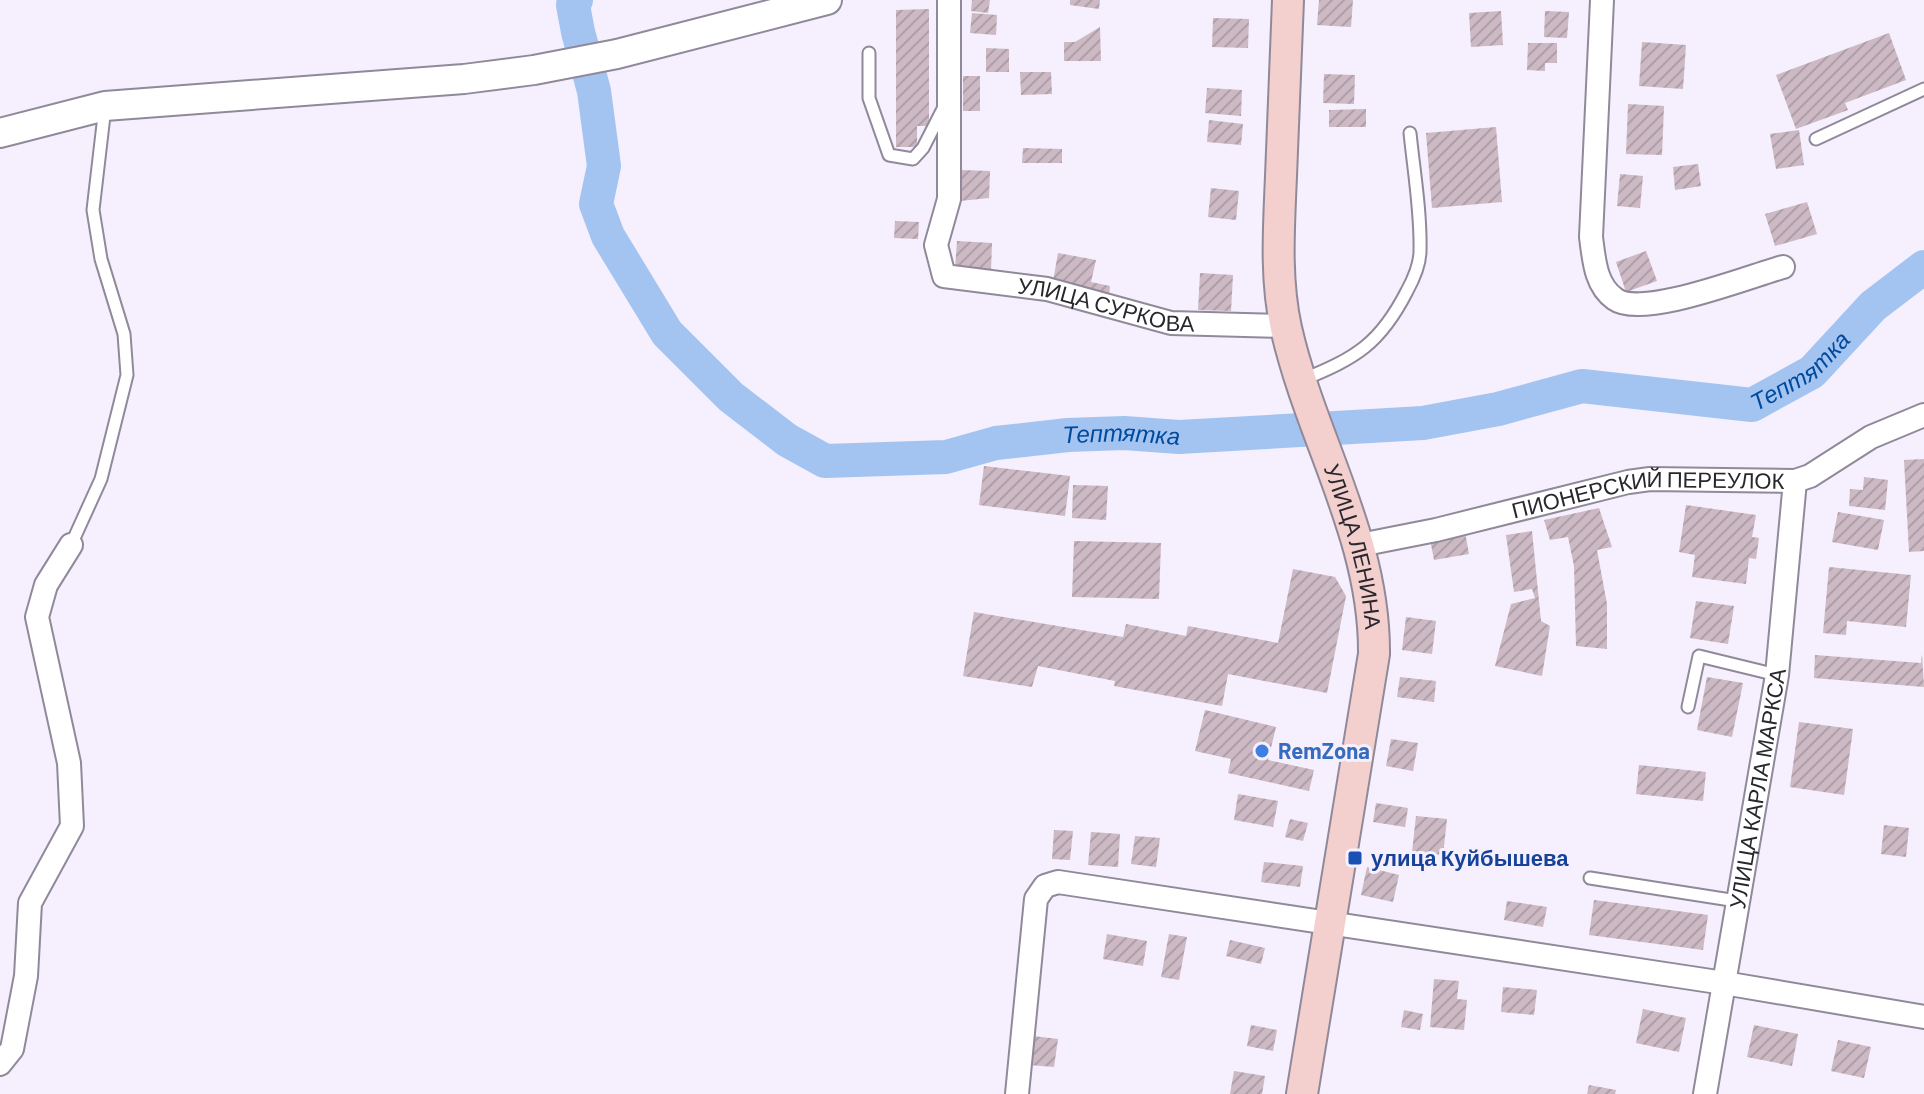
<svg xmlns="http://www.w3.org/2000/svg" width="1924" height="1094" viewBox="0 0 1924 1094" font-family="Barlow,sans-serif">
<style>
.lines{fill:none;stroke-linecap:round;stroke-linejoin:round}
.river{stroke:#a3c4f0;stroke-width:34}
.building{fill:url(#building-hatch)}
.service-casing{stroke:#90899a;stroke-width:15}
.minor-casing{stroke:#90899a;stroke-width:26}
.tertiary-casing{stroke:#90899a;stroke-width:32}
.secondary-casing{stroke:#90899a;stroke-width:34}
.service{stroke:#fff;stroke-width:11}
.minor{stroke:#fff;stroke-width:22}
.tertiary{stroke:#fff;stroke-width:28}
.secondary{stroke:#f3cfce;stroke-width:30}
.shop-dot{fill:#3f7fe0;stroke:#f5effe;stroke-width:3}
.transit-dot{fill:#1a4fb4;stroke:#f5effe;stroke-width:3}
.labels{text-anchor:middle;stroke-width:6;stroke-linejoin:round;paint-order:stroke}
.street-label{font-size:22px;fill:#29272e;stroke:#f5effe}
.shop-label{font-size:22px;font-weight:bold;fill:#366cbe;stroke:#f5effe;text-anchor:start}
.transit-label{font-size:22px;font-weight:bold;fill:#164399;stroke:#f5effe;text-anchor:start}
.water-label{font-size:24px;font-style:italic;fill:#004a9e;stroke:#f5effe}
</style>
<defs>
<pattern id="building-hatch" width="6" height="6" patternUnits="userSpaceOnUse" patternTransform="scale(2)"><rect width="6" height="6" fill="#ccb9c3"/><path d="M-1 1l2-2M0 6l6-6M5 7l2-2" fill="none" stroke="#af9fa8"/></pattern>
</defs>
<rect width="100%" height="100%" fill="#f5effe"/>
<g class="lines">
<!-- river -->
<path class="river" id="s1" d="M 576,0 L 573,5 L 578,32 L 594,91 L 604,166 L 596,204 L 608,236 L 667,333 L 731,397 L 787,440 L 825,461 L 946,457 L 996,443 L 1068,435 L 1124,433 L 1179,437 L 1423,423 L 1498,409 L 1582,386 L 1752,405 L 1812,372 L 1873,306 L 1924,267"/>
</g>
<!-- building -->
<g class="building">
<path d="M 972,0 L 990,0 L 988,13 L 971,11 Z"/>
<path d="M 1070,0 L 1100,0 L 1099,9 L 1070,5 Z"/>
<path d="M 1319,0 L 1353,0 L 1351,27 L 1317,25 Z"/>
<path d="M 929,9 L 929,126 L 917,126 L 917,147 L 896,147 L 896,10 Z"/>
<path d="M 1501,11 L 1503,45 L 1471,47 L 1469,13 Z"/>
<path d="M 1545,11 L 1569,12 L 1567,38 L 1544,37 Z"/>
<path d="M 972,13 L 997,15 L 996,35 L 970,33 Z"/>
<path d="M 1213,18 L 1249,19 L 1248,48 L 1212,47 Z"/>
<path d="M 1100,27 L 1101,61 L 1064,61 L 1064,42 L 1075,42 Z"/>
<path d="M 1889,33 L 1906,80 L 1845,103 L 1848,110 L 1796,129 L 1776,75 Z"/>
<path d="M 1642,42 L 1686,45 L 1683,89 L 1639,86 Z"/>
<path d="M 1528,43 L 1557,43 L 1557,63 L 1545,63 L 1545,71 L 1527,70 Z"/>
<path d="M 986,48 L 1009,49 L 1009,72 L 986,72 Z"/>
<path d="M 1020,72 L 1051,72 L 1052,94 L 1021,95 Z"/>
<path d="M 1324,74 L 1355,75 L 1354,104 L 1323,103 Z"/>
<rect x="963" y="76" width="17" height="35"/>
<path d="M 1207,88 L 1242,90 L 1241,116 L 1205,113 Z"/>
<path d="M 1628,104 L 1664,106 L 1662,155 L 1626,154 Z"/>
<path d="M 1366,109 L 1366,127 L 1329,127 L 1329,110 Z"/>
<path d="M 1209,120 L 1243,124 L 1241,145 L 1207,142 Z"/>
<path d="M 1496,127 L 1502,202 L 1432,208 L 1426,133 Z"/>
<path d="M 1799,130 L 1804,165 L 1776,169 L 1770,134 Z"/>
<path d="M 1023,148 L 1062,149 L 1062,163 L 1022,163 Z"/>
<path d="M 1698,164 L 1701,186 L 1675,190 L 1673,167 Z"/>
<path d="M 961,170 L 990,171 L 989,198 L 960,201 Z"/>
<path d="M 1620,174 L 1643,176 L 1640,208 L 1617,206 Z"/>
<path d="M 1211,188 L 1239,191 L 1236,220 L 1208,217 Z"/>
<path d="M 1807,202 L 1817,234 L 1775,246 L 1765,214 Z"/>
<path d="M 895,221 L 919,222 L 918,239 L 894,238 Z"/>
<path d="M 957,241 L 992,243 L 991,271 L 955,269 Z"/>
<path d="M 1646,251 L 1657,281 L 1626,292 L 1616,262 Z"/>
<path d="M 1058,253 L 1096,260 L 1091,282 L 1110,286 L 1109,297 L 1052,287 Z"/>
<path d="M 1200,273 L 1233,275 L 1231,311 L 1198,310 Z"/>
<path d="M 1924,459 L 1924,551 L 1909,552 L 1904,460 Z"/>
<path d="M 984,466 L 1070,476 L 1065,516 L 979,505 Z"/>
<path d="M 1864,477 L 1888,480 L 1885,510 L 1849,506 L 1850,489 L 1863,490 Z"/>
<path d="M 1073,485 L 1108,486 L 1106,520 L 1072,518 Z"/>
<path d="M 1686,505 L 1756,515 L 1752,537 L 1759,538 L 1756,559 L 1749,558 L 1746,584 L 1692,577 L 1695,555 L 1679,552 Z"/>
<path d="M 1599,508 L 1612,547 L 1597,550 L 1607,604 L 1607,649 L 1576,646 L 1574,566 L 1568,537 L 1550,540 L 1544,520 Z"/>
<path d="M 1838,512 L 1884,520 L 1878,550 L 1832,542 Z"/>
<path d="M 1532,531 L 1541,621 L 1550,626 L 1542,676 L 1495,666 L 1511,604 L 1535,598 L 1532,589 L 1514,592 L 1506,535 Z"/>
<path d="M 1465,532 L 1469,554 L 1434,560 L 1430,539 Z"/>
<path d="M 1074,541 L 1161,543 L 1159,599 L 1072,597 Z"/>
<path d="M 1829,567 L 1911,575 L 1906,627 L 1847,621 L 1846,635 L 1823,633 Z"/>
<path d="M 1293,569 L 1335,577 L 1346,596 L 1327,693 L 1228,674 L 1222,706 L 1114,686 L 1115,681 L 1038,666 L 1032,687 L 963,676 L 974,612 L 1123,637 L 1126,624 L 1186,636 L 1188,626 L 1278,643 Z"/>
<path d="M 1696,601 L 1734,606 L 1728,644 L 1690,638 Z"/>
<path d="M 1406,617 L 1436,621 L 1432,654 L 1402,650 Z"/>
<path d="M 1922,654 L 1924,687 L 1814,678 L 1815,655 L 1921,663 Z"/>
<path d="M 1400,677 L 1436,681 L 1434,702 L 1397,697 Z"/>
<path d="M 1707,677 L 1743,683 L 1732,737 L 1697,730 Z"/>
<path d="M 1205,710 L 1276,727 L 1268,760 L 1314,770 L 1309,791 L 1228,773 L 1231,759 L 1195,751 Z"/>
<path d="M 1799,722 L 1853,729 L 1844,795 L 1790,787 Z"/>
<path d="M 1391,739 L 1418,743 L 1413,771 L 1386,766 Z"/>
<path d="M 1639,765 L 1706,772 L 1703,801 L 1636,794 Z"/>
<path d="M 1238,794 L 1278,801 L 1273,827 L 1234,820 Z"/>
<path d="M 1376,803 L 1408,808 L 1405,827 L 1373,822 Z"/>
<path d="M 1416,816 L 1447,819 L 1443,855 L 1412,852 Z"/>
<path d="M 1290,819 L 1308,823 L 1303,841 L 1285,837 Z"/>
<path d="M 1884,825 L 1909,828 L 1906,857 L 1881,854 Z"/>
<path d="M 1054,830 L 1073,831 L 1070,860 L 1052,859 Z"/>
<path d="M 1091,832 L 1120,834 L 1118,867 L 1088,865 Z"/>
<path d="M 1135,836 L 1160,838 L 1156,867 L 1131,864 Z"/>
<path d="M 1264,862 L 1303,866 L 1300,887 L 1261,882 Z"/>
<path d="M 1367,867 L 1399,875 L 1393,902 L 1361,895 Z"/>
<path d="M 1594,900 L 1708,915 L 1703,950 L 1589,935 Z"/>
<path d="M 1507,901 L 1547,907 L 1543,927 L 1504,920 Z"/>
<path d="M 1107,934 L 1147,941 L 1143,966 L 1103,959 Z"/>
<path d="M 1169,934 L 1187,937 L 1179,980 L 1161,977 Z"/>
<path d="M 1230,940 L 1265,948 L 1261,964 L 1226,956 Z"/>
<path d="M 1434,979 L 1459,981 L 1457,999 L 1467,1000 L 1464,1030 L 1430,1027 Z"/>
<path d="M 1503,987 L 1537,990 L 1534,1015 L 1501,1012 Z"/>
<path d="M 1643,1009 L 1686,1018 L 1679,1052 L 1636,1043 Z"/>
<path d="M 1404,1010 L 1423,1014 L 1420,1030 L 1401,1027 Z"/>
<path d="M 1251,1025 L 1277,1030 L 1273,1051 L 1247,1046 Z"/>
<path d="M 1754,1025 L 1798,1034 L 1792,1066 L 1747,1057 Z"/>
<path d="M 1033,1036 L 1058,1039 L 1054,1067 L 1029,1065 Z"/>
<path d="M 1838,1040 L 1871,1047 L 1864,1078 L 1831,1071 Z"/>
<path d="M 1234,1071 L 1265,1076 L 1262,1094 L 1230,1094 Z"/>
<path d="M 1589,1085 L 1616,1090 L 1615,1094 L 1587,1094 Z"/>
</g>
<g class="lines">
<defs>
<g id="service">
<path d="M 869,53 L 869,98 L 889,155 L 913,159 L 923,148 L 944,107"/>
<path d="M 1816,139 L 1924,89"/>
<path d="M 1302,380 C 1356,358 1380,344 1407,291 C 1413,280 1420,263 1420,251 C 1421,212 1414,172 1410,133"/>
<path d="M 71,545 L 101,479 L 127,375 L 124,334 L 101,259 L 93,210 L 105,107"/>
<path d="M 1688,707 L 1699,656 L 1777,675"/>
<path d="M 1590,878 L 1737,901"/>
</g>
<g id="minor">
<path id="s2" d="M 949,0 L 949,199 L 936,245 L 944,276 L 1047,289 L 1171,323 L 1286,326"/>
<path d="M 1602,0 L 1591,237 C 1594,259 1595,285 1615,299 C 1642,319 1750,276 1783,267"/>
<path id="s3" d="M 1360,545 L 1436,530 L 1628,482 L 1650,479 L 1795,481 L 1810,476 L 1871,437 L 1924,415"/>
<path d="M 0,1064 L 12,1049 L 26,976 L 30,903 L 72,826 L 69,763 L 37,617 L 46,585 L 71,545"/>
<path d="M 1017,1094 L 1036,899 L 1045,886 L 1058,882 L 1724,983 L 1924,1017"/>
<path id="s4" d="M 1705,1094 L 1777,675 L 1795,481"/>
</g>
<path id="tertiary" d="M 0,133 L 105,106 L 464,79 L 534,70 L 617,54 L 827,0"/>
<g id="secondary">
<path id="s5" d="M 1288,0 C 1286,59 1283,117 1281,176 C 1279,226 1275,278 1286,328 C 1311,439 1375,537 1374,654 L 1302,1094"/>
</g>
</defs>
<!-- service casing -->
<use href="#service" class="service-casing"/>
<!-- minor casing -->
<use href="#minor" class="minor-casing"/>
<!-- tertiary casing -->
<use href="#tertiary" class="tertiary-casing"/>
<!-- secondary casing -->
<use href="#secondary" class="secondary-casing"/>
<!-- service -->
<use href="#service" class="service"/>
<!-- minor -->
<use href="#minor" class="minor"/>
<!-- tertiary -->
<use href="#tertiary" class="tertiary"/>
<!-- secondary -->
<use href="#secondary" class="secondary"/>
</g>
<!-- markers -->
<circle class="shop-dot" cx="1262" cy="751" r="8"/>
<rect class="transit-dot" x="1347" y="850" width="16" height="16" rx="4"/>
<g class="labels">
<!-- street labels -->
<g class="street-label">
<text dy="8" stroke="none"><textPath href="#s2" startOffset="444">УЛИЦА СУРКОВА</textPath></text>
<text dy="8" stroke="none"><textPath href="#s3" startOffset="294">ПИОНЕРСКИЙ ПЕРЕУЛОК</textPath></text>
<text dy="8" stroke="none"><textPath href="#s5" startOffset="558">УЛИЦА ЛЕНИНА</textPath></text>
<text dy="8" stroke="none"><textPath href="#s4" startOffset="310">УЛИЦА КАРЛА МАРКСА</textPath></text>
</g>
<!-- shop labels -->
<g class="shop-label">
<text x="1278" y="759">RemZona</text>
</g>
<!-- transit labels -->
<g class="transit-label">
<text x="1371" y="866">улица Куйбышева</text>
</g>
<!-- water labels -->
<g class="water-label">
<text dy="8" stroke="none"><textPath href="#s1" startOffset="1556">Тептятка</textPath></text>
<text dy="8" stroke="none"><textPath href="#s1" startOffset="860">Тептятка</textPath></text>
</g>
</g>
</svg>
